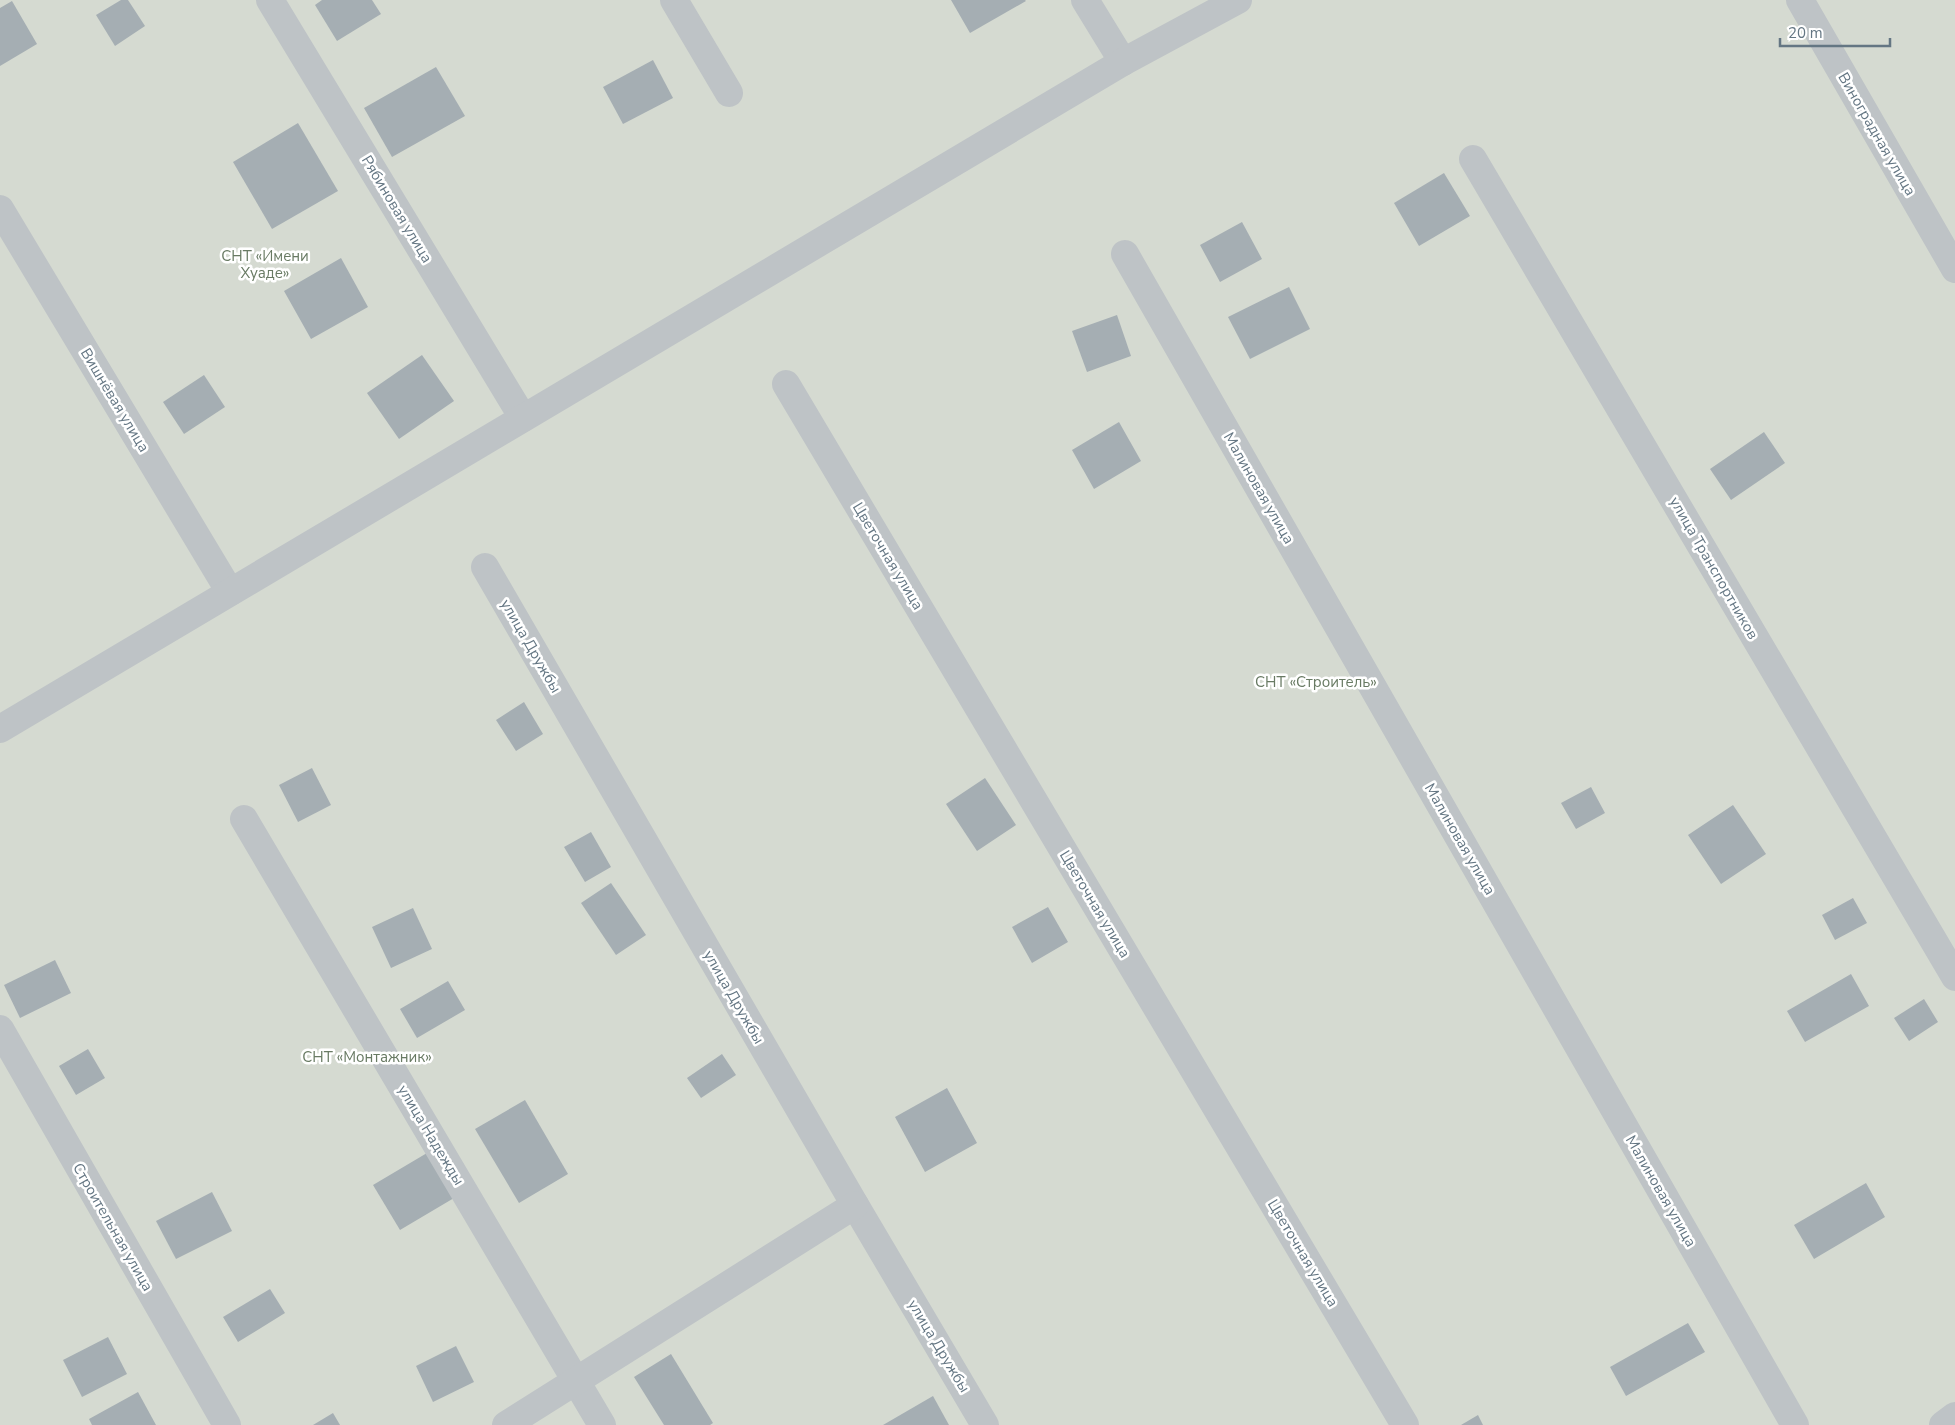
<svg xmlns="http://www.w3.org/2000/svg" width="1955" height="1425" viewBox="0 0 1955 1425" font-family="'Nunito Sans',sans-serif">
<style>
.green{fill:#d5dad1}
.building{fill:#a5aeb3}
.lines{fill:none;stroke-linecap:round;stroke-linejoin:round}
.street{stroke:#bec3c6;stroke-width:28}
.labels{text-anchor:middle;stroke-width:5;stroke-linejoin:round;paint-order:stroke}
.street-label{font-size:15px;fill:#647683;stroke:#fff}
.park-label{font-size:15px;fill:#687a63;stroke:#fff}
</style>
<rect width="100%" height="100%" fill="#f5f5f2"/>
<!-- green -->
<rect class="green" x="0" y="0" width="1955" height="1425"/>
<!-- building -->
<g class="building">
<path d="M 121,0 L 128,0 L 145,26 L 115,46 L 96,15 Z"/>
<path d="M 322,0 L 372,0 L 381,14 L 337,41 L 315,5 Z"/>
<path d="M 951,0 L 1025,0 L 1026,1 L 970,33 Z"/>
<path d="M 12,1 L 37,44 L 0,66 L 0,8 Z"/>
<path d="M 653,60 L 673,98 L 623,124 L 603,87 Z"/>
<path d="M 436,67 L 465,116 L 392,157 L 364,108 Z"/>
<path d="M 298,123 L 338,191 L 272,229 L 233,162 Z"/>
<path d="M 1444,173 L 1470,216 L 1419,246 L 1394,203 Z"/>
<path d="M 1242,222 L 1262,259 L 1220,282 L 1200,245 Z"/>
<path d="M 341,258 L 368,307 L 311,339 L 284,291 Z"/>
<path d="M 1289,287 L 1310,329 L 1250,359 L 1228,317 Z"/>
<path d="M 1117,315 L 1131,356 L 1087,372 L 1072,331 Z"/>
<path d="M 422,355 L 454,401 L 399,439 L 367,393 Z"/>
<path d="M 204,375 L 225,407 L 184,434 L 163,402 Z"/>
<path d="M 1119,422 L 1141,461 L 1094,489 L 1072,450 Z"/>
<path d="M 1764,432 L 1785,463 L 1731,500 L 1710,469 Z"/>
<path d="M 524,702 L 543,734 L 516,751 L 496,720 Z"/>
<path d="M 312,768 L 331,805 L 298,822 L 279,785 Z"/>
<path d="M 985,778 L 1016,825 L 977,851 L 946,804 Z"/>
<path d="M 1591,787 L 1605,813 L 1576,829 L 1561,803 Z"/>
<path d="M 1733,805 L 1766,854 L 1721,884 L 1688,835 Z"/>
<path d="M 591,832 L 611,867 L 585,882 L 564,847 Z"/>
<path d="M 611,883 L 646,935 L 616,955 L 581,903 Z"/>
<path d="M 1853,898 L 1867,923 L 1835,940 L 1822,915 Z"/>
<path d="M 1048,907 L 1068,942 L 1032,963 L 1012,927 Z"/>
<path d="M 413,908 L 432,949 L 391,968 L 372,927 Z"/>
<path d="M 55,960 L 71,993 L 20,1018 L 4,985 Z"/>
<path d="M 1851,974 L 1869,1006 L 1805,1042 L 1787,1011 Z"/>
<path d="M 448,981 L 465,1010 L 417,1038 L 400,1009 Z"/>
<path d="M 1924,999 L 1938,1022 L 1909,1041 L 1894,1018 Z"/>
<path d="M 88,1049 L 105,1078 L 76,1095 L 59,1066 Z"/>
<path d="M 722,1054 L 736,1075 L 701,1098 L 687,1078 Z"/>
<path d="M 947,1088 L 977,1143 L 925,1172 L 895,1117 Z"/>
<path d="M 525,1100 L 568,1174 L 519,1203 L 475,1129 Z"/>
<path d="M 427,1153 L 454,1198 L 400,1230 L 373,1185 Z"/>
<path d="M 1866,1183 L 1885,1217 L 1814,1259 L 1794,1225 Z"/>
<path d="M 212,1192 L 232,1231 L 176,1259 L 156,1221 Z"/>
<path d="M 270,1289 L 285,1313 L 238,1342 L 223,1317 Z"/>
<path d="M 1688,1323 L 1705,1352 L 1626,1396 L 1610,1367 Z"/>
<path d="M 108,1337 L 127,1374 L 82,1397 L 63,1360 Z"/>
<path d="M 456,1346 L 474,1382 L 433,1402 L 416,1366 Z"/>
<path d="M 671,1354 L 713,1423 L 710,1425 L 664,1425 L 634,1377 Z"/>
<path d="M 138,1392 L 156,1425 L 92,1425 L 89,1419 Z"/>
<path d="M 933,1396 L 949,1425 L 883,1425 Z"/>
<path d="M 333,1413 L 340,1425 L 313,1425 Z"/>
<path d="M 1478,1415 L 1483,1425 L 1461,1425 Z"/>
</g>
<g class="lines">
<!-- street -->
<g class="street">
<path d="M 270,0 L 523,418"/>
<path d="M 674,0 L 729,93"/>
<path d="M 1085,0 L 1123,62"/>
<path d="M 1800,0 L 1955,269"/>
<path d="M 1473,159 L 1955,977"/>
<path d="M 0,209 L 230,592"/>
<path d="M 1125,254 L 1795,1425"/>
<path d="M 786,384 L 1405,1425"/>
<path d="M 485,567 L 855,1205 L 985,1425"/>
<path d="M 0,729 L 1123,62 L 1238,0"/>
<path d="M 244,819 L 602,1425"/>
<path d="M 0,1029 L 227,1425"/>
<path d="M 506,1425 L 855,1205"/>
<path d="M 1943,1425 L 1955,1416"/>
</g>
</g>
<g class="labels">
<!-- street labels -->
<g class="street-label">
<text transform="translate(1877 134) rotate(60)" y="5">Виноградная улица</text>
<text transform="translate(397 209) rotate(59)" y="5">Рябиновая улица</text>
<text transform="translate(115 400) rotate(59)" y="5">Вишнёвая улица</text>
<text transform="translate(1259 488) rotate(60)" y="5">Малиновая улица</text>
<text transform="translate(888 556) rotate(59)" y="5">Цветочная улица</text>
<text transform="translate(1714 568) rotate(60)" y="5">улица Транспортников</text>
<text transform="translate(531 646) rotate(60)" y="5">улица Дружбы</text>
<text transform="translate(1460 839) rotate(60)" y="5">Малиновая улица</text>
<text transform="translate(1095 904) rotate(59)" y="5">Цветочная улица</text>
<text transform="translate(734 997) rotate(60)" y="5">улица Дружбы</text>
<text transform="translate(431 1135) rotate(59)" y="5">улица Надежды</text>
<text transform="translate(1661 1191) rotate(60)" y="5">Малиновая улица</text>
<text transform="translate(113 1227) rotate(60)" y="5">Строительная улица</text>
<text transform="translate(1303 1253) rotate(59)" y="5">Цветочная улица</text>
<text transform="translate(939 1346) rotate(59)" y="5">улица Дружбы</text>
</g>
<!-- park labels -->
<g class="park-label">
<text x="265" y="261">СНТ «Имени<tspan x="265" dy="17">Хуаде»</tspan></text>
<text x="1316" y="687">СНТ «Строитель»</text>
<text x="367" y="1062">СНТ «Монтажник»</text>
</g>
</g>
<!-- scale -->
<path d="M1780 38v8h110v-8" fill="none" stroke="#647683" stroke-width="2.5"/>
<text x="1788" y="38" font-size="15" fill="#647683" stroke="#ffffff" stroke-width="4" paint-order="stroke">20 m</text>
</svg>
